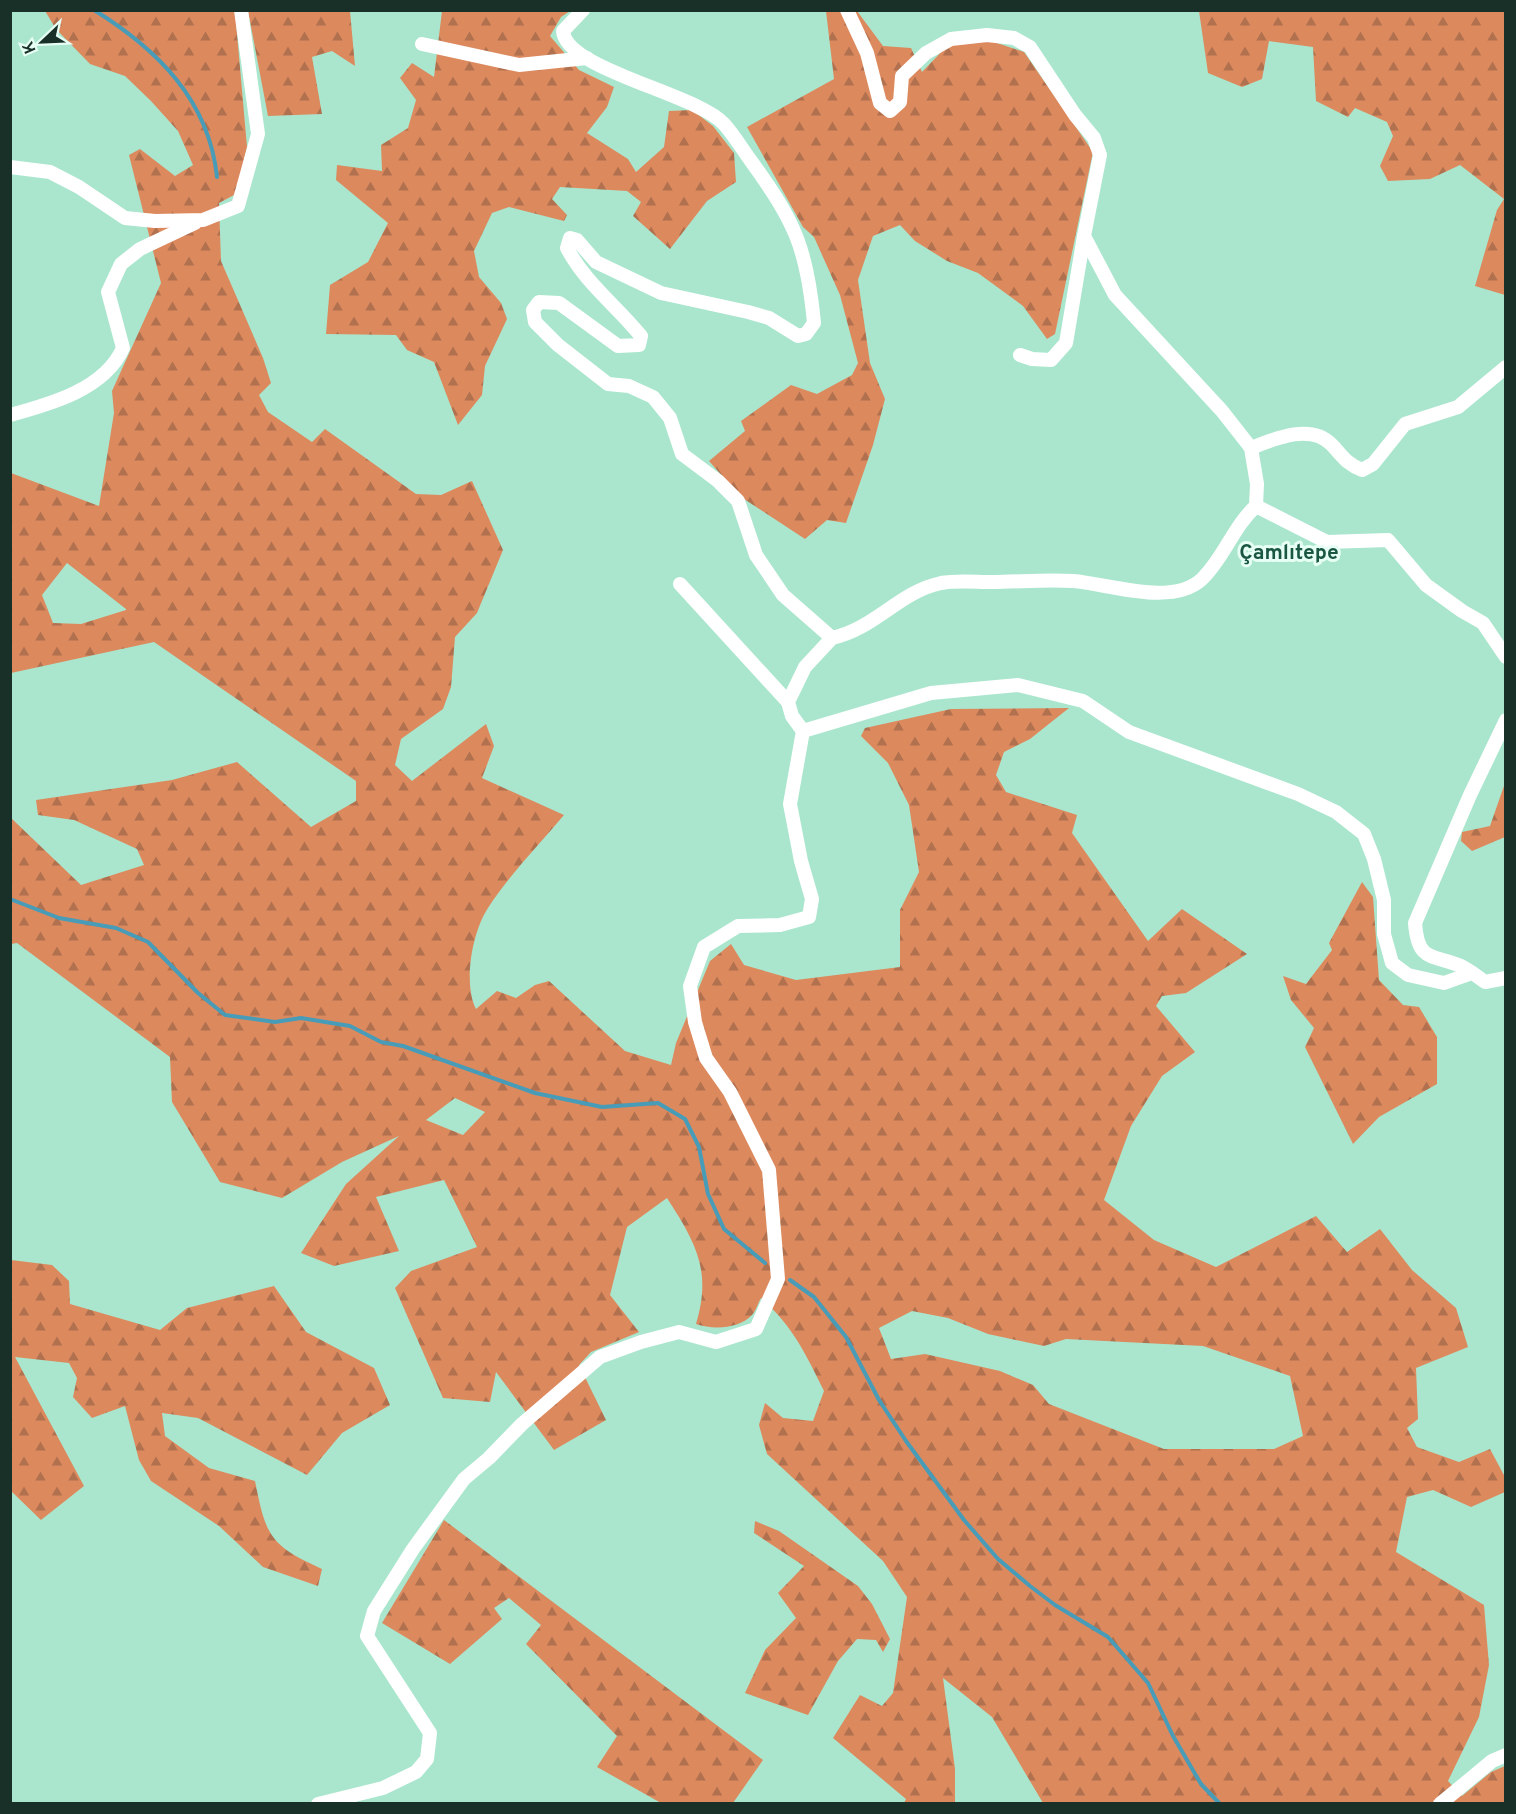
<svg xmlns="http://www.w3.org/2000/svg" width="1516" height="1814" viewBox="0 0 1516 1814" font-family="Overpass,sans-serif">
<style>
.forest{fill:url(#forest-firs);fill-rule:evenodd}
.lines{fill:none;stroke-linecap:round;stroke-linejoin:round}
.stream{stroke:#489cb8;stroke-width:4}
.minor{stroke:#fff;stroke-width:14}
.labels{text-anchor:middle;stroke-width:6;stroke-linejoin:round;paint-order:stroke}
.district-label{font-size:21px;font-weight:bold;fill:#1a5743;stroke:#e6fef4}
</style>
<defs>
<pattern id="forest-firs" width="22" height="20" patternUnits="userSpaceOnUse" patternTransform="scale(1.5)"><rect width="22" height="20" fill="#dc895e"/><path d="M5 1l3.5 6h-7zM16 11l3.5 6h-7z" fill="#b1704e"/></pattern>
</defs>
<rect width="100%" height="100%" fill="#aae6cd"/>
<!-- forest -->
<g class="forest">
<path d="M 1378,10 L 1505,11 L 1505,295 L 1475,286 L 1497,210 L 1504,199 L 1460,165 L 1430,179 L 1388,181 L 1380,166 L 1393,136 L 1387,122 L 1355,108 L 1348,117 L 1316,101 L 1313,47 L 1269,41 L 1262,79 L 1242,87 L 1208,73 L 1199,11 Z"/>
<path d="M 45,11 L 235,11 L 247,147 L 236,194 L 219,203 L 221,261 L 263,358 L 271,383 L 259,395 L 268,412 L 312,442 L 325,429 L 416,494 L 441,495 L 472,481 L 503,550 L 477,613 L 455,637 L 451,687 L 443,709 L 401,739 L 395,765 L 412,781 L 486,724 L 494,746 L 482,778 L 564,815 C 539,845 509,875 488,908 C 472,932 463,984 476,1009 L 497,991 L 516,998 L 535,985 L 549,981 L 625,1051 L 671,1065 L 676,1043 L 710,961 L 731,944 L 744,965 L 796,980 L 900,967 L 900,910 L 919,872 L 909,805 L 888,763 L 861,736 L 865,728 L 951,709 L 1069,708 L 1030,739 L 1004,752 L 996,775 L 1006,792 L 1077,815 L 1072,833 L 1148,941 L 1182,909 L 1247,954 L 1186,993 L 1162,996 L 1156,1006 L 1195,1052 L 1162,1076 L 1131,1126 L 1104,1200 L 1154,1240 L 1216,1267 L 1316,1216 L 1347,1252 L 1380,1229 L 1412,1270 L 1456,1308 L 1468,1347 L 1416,1368 L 1418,1419 L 1407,1428 L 1417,1447 L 1459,1462 L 1490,1449 L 1505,1477 L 1505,1492 L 1471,1507 L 1433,1490 L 1407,1497 L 1396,1552 L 1484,1605 L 1489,1665 L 1479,1717 L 1448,1781 L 1462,1796 L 1491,1772 L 1505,1766 L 1505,1803 L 1043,1803 L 992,1717 L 943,1678 L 955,1769 L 955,1803 L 904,1803 L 906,1799 L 833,1738 L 860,1695 L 882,1706 L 893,1693 L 907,1597 L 883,1561 L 767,1454 L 759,1425 L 765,1403 L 783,1418 L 813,1421 L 824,1391 C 806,1354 792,1325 761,1298 C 758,1303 756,1311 752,1315 C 739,1329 713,1330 696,1324 C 712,1271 696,1243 667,1198 L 627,1227 L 610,1295 L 639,1332 L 591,1352 L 579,1365 L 606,1420 L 554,1450 L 496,1372 L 490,1402 L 443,1398 L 395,1288 L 411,1271 L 477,1247 L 444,1180 L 376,1197 L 399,1251 L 334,1266 L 301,1253 L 346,1184 L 399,1136 L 342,1162 L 282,1198 L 220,1182 L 172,1102 L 170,1057 L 17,943 L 11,944 L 10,817 L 81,885 L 144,865 L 137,849 L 74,820 L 38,815 L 36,800 L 172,780 L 237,762 L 311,827 L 356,801 L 356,781 L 154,642 L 11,673 L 11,473 L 99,506 L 114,413 L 112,391 L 161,283 L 129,155 L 140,149 L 175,176 L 193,165 L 178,131 L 151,101 L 125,76 L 90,64 L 56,29 ZM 67,563 L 126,609 L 126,610 L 81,624 L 53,623 L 42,595 ZM 455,1098 L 485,1112 L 463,1135 L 426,1120 ZM 912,1311 L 948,1318 L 988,1334 L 1044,1346 L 1066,1339 L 1203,1346 L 1290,1376 L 1303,1436 L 1274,1449 L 1164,1449 L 1049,1404 L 1033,1385 L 1000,1371 L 925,1354 L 891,1359 L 879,1328 Z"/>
<path d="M 248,11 L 350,11 L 355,66 L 332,51 L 312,57 L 322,114 L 268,116 Z"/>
<path d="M 442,11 L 570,11 L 561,17 L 550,36 L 579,70 L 614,87 L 607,107 L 587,133 L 628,159 L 636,172 L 664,147 L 669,111 L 692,110 L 713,126 L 734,153 L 736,182 L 707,201 L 670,249 L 633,216 L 641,202 L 627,191 L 560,187 L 552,199 L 567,215 L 564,221 L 509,207 L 492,213 L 474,251 L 479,277 L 501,303 L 507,319 L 485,366 L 482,395 L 458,425 L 434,362 L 407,350 L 396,335 L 326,334 L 330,285 L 368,262 L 388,223 L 336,180 L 337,165 L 382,171 L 381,145 L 408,128 L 416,100 L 400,78 L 412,63 L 434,77 Z"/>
<path d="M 826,11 L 857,11 L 883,46 L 911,48 L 922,72 L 947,46 L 988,40 L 1024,52 L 1093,152 L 1055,334 L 1047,339 L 1023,306 L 978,273 L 947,261 L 915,241 L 900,225 L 873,236 L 858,280 L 870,363 L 885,399 L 873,445 L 846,523 L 827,520 L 805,539 L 741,497 L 709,461 L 745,431 L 741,421 L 791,385 L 817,394 L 852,375 L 858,363 L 840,295 L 814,237 L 803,227 L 747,127 L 834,79 Z"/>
<path d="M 1505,783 L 1505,837 L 1472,851 L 1461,841 L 1462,832 L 1490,826 Z"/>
<path d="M 1362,882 L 1373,897 L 1379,980 L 1403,1005 L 1419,1007 L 1437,1037 L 1437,1084 L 1379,1117 L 1353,1144 L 1305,1047 L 1314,1028 L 1291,1000 L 1283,976 L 1306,984 L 1332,950 L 1329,943 Z"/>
<path d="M 11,1260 L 52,1265 L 69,1281 L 70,1304 L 160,1330 L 187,1308 L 274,1286 L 306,1332 L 374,1368 L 390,1405 L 342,1433 L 307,1475 L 198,1418 L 162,1413 L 165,1436 L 209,1468 L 255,1481 C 266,1537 270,1545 322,1569 L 318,1586 L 263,1567 L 219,1526 L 151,1481 L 139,1460 L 125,1406 L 92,1418 L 73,1397 L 77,1378 L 69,1363 L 15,1357 L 84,1486 L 41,1520 L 11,1491 Z"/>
<path d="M 444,1520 L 763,1760 L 733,1803 L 661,1803 L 597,1767 L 617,1736 L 526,1644 L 541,1625 L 509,1598 L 494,1608 L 502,1619 L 450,1664 L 382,1623 Z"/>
<path d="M 755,1521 L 779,1531 L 858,1586 L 872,1604 L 890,1639 L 883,1652 L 876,1640 L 857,1639 L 838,1661 L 808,1715 L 745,1693 L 765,1650 L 796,1618 L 778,1593 L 804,1566 L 754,1533 Z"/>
</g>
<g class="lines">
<!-- stream -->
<g class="stream">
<path d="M 94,10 C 157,49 209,100 217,177"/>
<path d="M 10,899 L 59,918 L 116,928 L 148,942 L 198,993 L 225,1015 L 275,1022 L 301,1018 L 350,1026 L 381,1042 L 403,1046 L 535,1093 L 602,1107 L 658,1103 L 685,1119 L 699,1147 L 708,1194 L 724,1229 L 765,1263"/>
<path d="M 790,1280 L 814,1297 L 846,1337 L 879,1400 L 906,1441 L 964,1520 L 998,1559 L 1030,1586 L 1055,1605 L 1108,1637 L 1148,1683 L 1173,1736 L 1201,1784 L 1220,1804"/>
</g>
<!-- minor -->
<g class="minor">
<path d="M 583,10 L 563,31 C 565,69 697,94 724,124 C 734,135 742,149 751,161 C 795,222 807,248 814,323 L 806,334 L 798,336 L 769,318 L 748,312 L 661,293 L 596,262 L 577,240 L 570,238 L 567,248 C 586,284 616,305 641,336 L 639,345 L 618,346 L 559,303 L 539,302 L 533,310 L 535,322 L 558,345 L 608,384 L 629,386 L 653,397 L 670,418 L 682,454 L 718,481 L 738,501 L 756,555 L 783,595 L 832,638 C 876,628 899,592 941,583 C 957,580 975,582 991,582 C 1018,582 1046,579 1073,581 C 1110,584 1172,607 1202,579 C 1224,558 1233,527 1256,506 L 1257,484 L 1251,448 L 1222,411 L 1115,295 L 1084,236 L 1100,155 L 1094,138 L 1075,115 L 1030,47 L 1014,38 L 987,35 L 951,39 L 926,53 L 902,76 L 900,102 L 890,111 L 880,103 L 867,53 L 847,10"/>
<path d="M 422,44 L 519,65 L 587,58"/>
<path d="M 10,167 L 50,172 L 79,187 L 125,218 L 155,221 L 203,220 L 238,206 L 258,134 L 241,10"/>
<path d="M 1020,355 L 1032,359 L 1051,360 L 1066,343 L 1084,236"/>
<path d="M 10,415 C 51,404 105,389 123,348 L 108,292 L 121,264 L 140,249 L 195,223"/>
<path d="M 1251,448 C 1274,439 1310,423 1331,444 C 1342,455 1346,464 1362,470 L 1373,464 L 1405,424 L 1458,407 L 1506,367"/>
<path d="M 1256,506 L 1327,542 L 1388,540 L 1426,585 L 1462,611 L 1483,623 L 1506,657"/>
<path d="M 680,584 L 788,702"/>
<path d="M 832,638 L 805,667 L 788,702 L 792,716 L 803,731 L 931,693 L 1018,685 L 1083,701 L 1129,732 L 1298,794 L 1336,812 L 1364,834 L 1374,859 L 1384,900 L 1384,934 L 1392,963 L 1408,975 L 1444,983 L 1472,973"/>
<path d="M 1506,720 L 1470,795 L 1415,923 C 1418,962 1431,954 1461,966 C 1469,970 1477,976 1485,982 L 1506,978"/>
<path d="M 318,1804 L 383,1788 L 416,1772 L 427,1759 L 430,1733 L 367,1636 L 374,1611 L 413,1549 L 464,1479 L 489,1458 L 522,1424 L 600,1357 L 641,1342 L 679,1332 L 716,1342 L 756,1329 L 778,1279 L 769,1170 L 730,1092 L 706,1058 L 695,1022 L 690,986 L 704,947 L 738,926 L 780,925 L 809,917 L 812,899 L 801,861 L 790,804 L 803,731"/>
<path d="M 1440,1804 L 1492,1761 L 1506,1755"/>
</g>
</g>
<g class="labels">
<!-- district labels -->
<g class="district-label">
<text x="1289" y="559">Çamlıtepe</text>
</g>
</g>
<!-- border -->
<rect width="1516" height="1814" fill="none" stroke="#183027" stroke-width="24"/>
<!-- north arrow -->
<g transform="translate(42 42) rotate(247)" stroke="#e6fef4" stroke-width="4.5" paint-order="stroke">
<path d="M0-4.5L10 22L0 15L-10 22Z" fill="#183027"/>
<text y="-9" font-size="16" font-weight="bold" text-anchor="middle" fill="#183027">K</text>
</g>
</svg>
